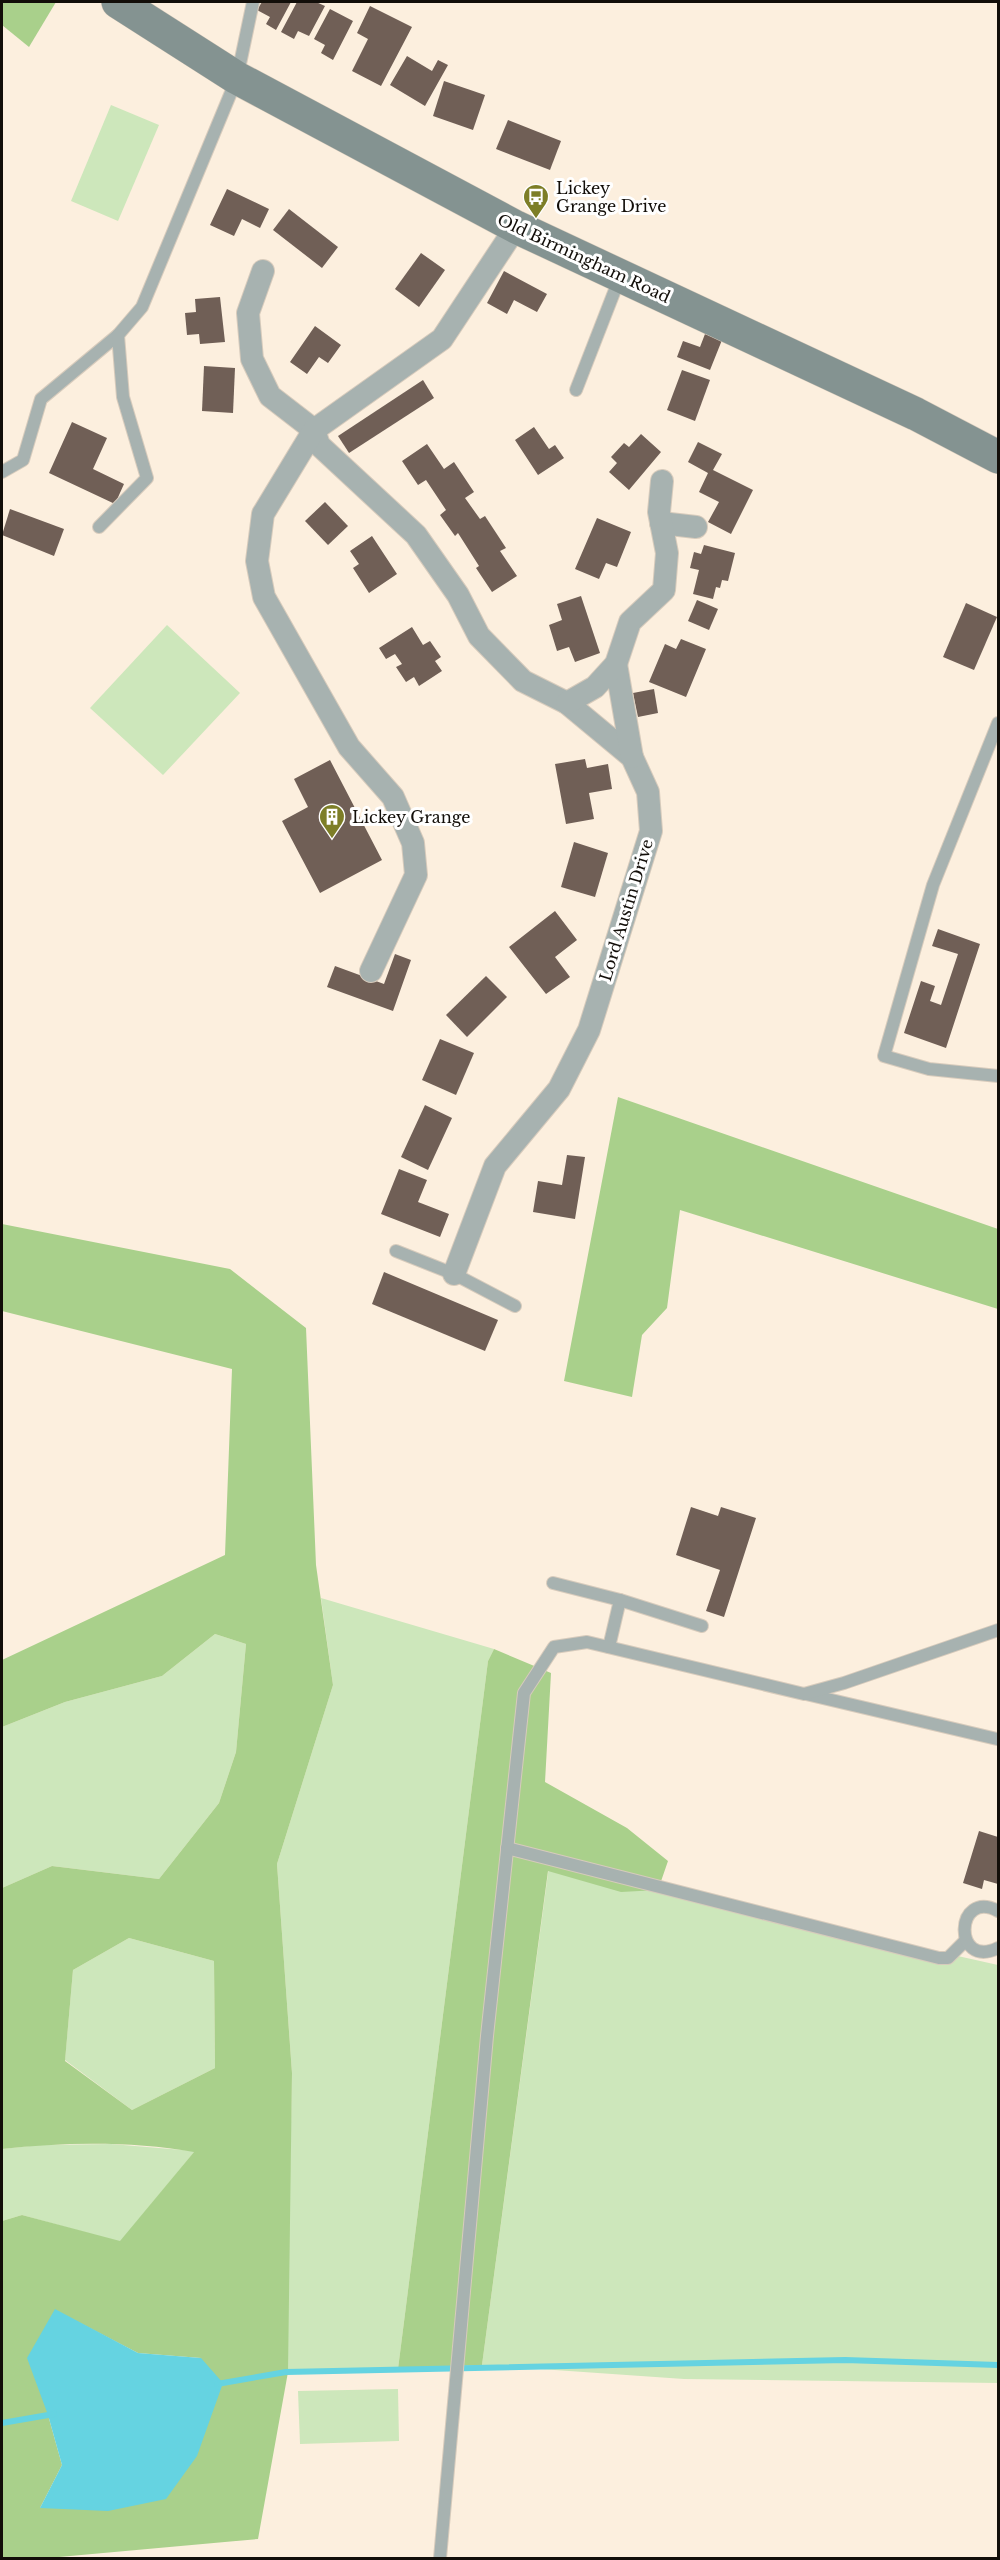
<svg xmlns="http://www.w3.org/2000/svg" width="1000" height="2560" viewBox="0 0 1000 2560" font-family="'Libre Baskerville',serif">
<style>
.green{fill:#cde7bb}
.forest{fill:#a9d08b;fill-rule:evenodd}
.water{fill:#65d3e1}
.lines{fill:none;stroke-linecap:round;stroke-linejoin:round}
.stream{stroke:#65d3e1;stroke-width:6}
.building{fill:#705f56}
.service-casing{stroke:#d7cbbc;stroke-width:14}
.minor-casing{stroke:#d7cbbc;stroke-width:24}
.secondary-casing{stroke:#d7cbbc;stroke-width:34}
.service{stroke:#a7b2b0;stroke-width:12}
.minor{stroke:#a7b2b0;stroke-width:22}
.secondary{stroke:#849391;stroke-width:33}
.labels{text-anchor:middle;stroke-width:6;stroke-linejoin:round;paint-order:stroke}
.poi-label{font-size:16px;fill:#120e09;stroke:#fff;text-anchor:start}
.street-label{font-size:16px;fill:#120e09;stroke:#fff}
</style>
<rect width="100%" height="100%" fill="#fcefde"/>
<!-- green -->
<g class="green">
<path d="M 111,105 L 159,125 L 118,221 L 71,201 Z"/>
<path d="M 167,625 L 240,693 L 163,775 L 90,708 Z"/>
<path d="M 321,1598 L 494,1649 L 488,1661 L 398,2369 L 286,2372 L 292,2073 L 277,1864 L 333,1685 Z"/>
<path d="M 215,1634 L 246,1644 L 236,1752 L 219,1803 L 159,1879 L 52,1866 L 2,1888 L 2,1727 L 65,1702 L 162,1676 Z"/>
<path d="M 551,1851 L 837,1929 L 998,1965 L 998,2383 L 684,2379 L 482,2365 Z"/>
<path d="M 129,1938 L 214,1961 L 215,2068 L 132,2110 L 65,2060 L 73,1970 Z"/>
<path d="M 111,2144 L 195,2151 L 120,2242 L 22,2215 L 2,2221 L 2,2149 L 39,2145 Z"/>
<path d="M 398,2389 L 399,2441 L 300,2444 L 298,2391 Z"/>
</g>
<!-- forest -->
<g class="forest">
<path d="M 2,2 L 56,2 L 29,47 L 2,25 Z"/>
<path d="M 618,1097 L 998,1229 L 998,1309 L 680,1210 L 667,1308 L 642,1335 L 632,1397 L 564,1381 Z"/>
<path d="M 2,1224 L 230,1269 L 306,1328 L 316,1565 L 333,1685 L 277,1864 L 292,2073 L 288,2372 L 258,2539 L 48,2558 L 2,2558 L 2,2221 L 22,2215 L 120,2241 L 194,2152 C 132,2141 64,2142 2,2149 L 2,1888 L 52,1866 L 159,1879 L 219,1803 L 236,1752 L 246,1644 L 215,1634 L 162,1676 L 65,1702 L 2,1727 L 2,1660 L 225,1555 L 232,1369 L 2,1311 ZM 129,1938 L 214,1961 L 215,2068 L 132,2110 L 65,2061 L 73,1970 ZM 55,2310 L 138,2353 L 201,2358 L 40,2508 L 62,2465 L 48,2415 Z"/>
<path d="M 494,1649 L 551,1673 L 545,1782 L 627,1828 L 668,1861 L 658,1890 L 621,1892 L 548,1871 L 482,2365 L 398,2369 L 488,1661 Z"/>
</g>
<!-- water -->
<path class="water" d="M 55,2309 L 138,2353 L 201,2358 L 223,2383 L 197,2456 L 166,2499 L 108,2511 L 40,2508 L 62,2465 L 48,2415 L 27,2358 Z"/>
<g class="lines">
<!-- stream -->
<g class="stream">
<path d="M 217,2384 L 286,2372 L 845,2360 L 998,2365"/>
<path d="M 2,2423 L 54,2414"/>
</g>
</g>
<!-- building -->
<g class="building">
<path d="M 262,2 L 291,2 L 276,30 L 266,24 L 270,17 L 257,10 Z"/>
<path d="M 297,2 L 316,2 L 325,6 L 309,36 L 298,31 L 294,39 L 281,32 Z"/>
<path d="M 370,6 L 412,27 L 381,86 L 352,71 L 368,39 L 357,33 Z"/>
<path d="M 330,9 L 353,21 L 333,60 L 321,53 L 325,45 L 314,39 Z"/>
<path d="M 407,56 L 432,71 L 438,60 L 448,65 L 425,106 L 390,85 Z"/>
<path d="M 444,81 L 485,95 L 473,130 L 433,116 Z"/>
<path d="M 508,120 L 561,141 L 550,170 L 496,149 Z"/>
<path d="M 227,189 L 269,209 L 260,228 L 242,219 L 234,236 L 210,225 Z"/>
<path d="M 289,209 L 338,247 L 322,268 L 273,230 Z"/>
<path d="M 421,253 L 445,270 L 419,307 L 395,289 Z"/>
<path d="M 504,271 L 547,294 L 537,312 L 514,300 L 507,314 L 487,303 Z"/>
<path d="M 220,297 L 225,342 L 200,344 L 199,334 L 187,335 L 185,313 L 196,312 L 195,299 Z"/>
<path d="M 315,326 L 341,345 L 328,363 L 319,357 L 307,374 L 290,362 Z"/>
<path d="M 705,334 L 722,340 L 710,370 L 677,357 L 683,341 L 700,347 Z"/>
<path d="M 204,366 L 235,368 L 233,413 L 202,411 Z"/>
<path d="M 682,370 L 710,380 L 695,421 L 667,410 Z"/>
<path d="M 423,380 L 434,398 L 349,453 L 338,436 Z"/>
<path d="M 72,422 L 107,438 L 93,469 L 124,484 L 115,504 L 49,473 Z"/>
<path d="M 534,427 L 549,449 L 555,445 L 564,458 L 538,475 L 515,440 Z"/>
<path d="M 641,434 L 661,452 L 629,490 L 609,472 L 617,463 L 611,457 L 624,443 L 629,447 Z"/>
<path d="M 698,442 L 722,454 L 713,470 L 753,490 L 731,534 L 708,522 L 719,502 L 699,492 L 708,473 L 688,462 Z"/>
<path d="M 427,444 L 444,469 L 454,462 L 474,492 L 465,498 L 480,519 L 485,516 L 506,548 L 500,551 L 517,576 L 492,592 L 476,568 L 479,566 L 458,533 L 455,536 L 440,515 L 446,510 L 426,480 L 418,485 L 402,461 Z"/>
<path d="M 325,502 L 348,526 L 328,545 L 305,521 Z"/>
<path d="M 10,509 L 64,529 L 54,556 L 2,535 Z"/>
<path d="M 597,518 L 631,532 L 617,567 L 606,563 L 599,579 L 575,569 Z"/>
<path d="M 372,536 L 397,574 L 369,593 L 353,568 L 359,564 L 350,551 Z"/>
<path d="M 704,545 L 735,553 L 728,581 L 722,580 L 720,588 L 716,587 L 713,599 L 693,594 L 699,570 L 690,568 L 694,552 L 701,554 Z"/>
<path d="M 581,596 L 600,653 L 575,662 L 569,647 L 557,651 L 549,625 L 562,620 L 557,604 Z"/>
<path d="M 697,600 L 718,609 L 709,630 L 688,621 Z"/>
<path d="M 966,603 L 997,617 L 974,670 L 943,657 Z"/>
<path d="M 412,627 L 423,645 L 430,641 L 441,657 L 435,661 L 442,671 L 419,686 L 414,677 L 406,682 L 396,667 L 402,664 L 395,654 L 386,659 L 379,648 Z"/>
<path d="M 681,639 L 706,649 L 686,697 L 649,682 L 665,644 L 676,649 Z"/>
<path d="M 654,689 L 658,713 L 638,717 L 633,693 Z"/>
<path d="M 585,759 L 587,768 L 608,764 L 612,789 L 589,793 L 594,819 L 566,824 L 555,764 Z"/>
<path d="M 330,760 L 382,860 L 320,893 L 282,821 L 308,807 L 294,779 Z"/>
<path d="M 574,842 L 608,853 L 595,897 L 561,887 Z"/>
<path d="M 555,911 L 577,940 L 555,957 L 570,977 L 546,994 L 509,947 Z"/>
<path d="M 938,929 L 980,944 L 946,1048 L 904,1033 L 921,981 L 935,986 L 930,1001 L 941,1005 L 958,954 L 932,946 Z"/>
<path d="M 395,954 L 411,960 L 393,1011 L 327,987 L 335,966 L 384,984 Z"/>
<path d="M 486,976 L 507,997 L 467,1037 L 446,1015 Z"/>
<path d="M 440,1039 L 474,1053 L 456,1095 L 422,1080 Z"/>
<path d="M 425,1105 L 452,1118 L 428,1170 L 401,1157 Z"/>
<path d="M 567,1155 L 585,1157 L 575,1219 L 533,1212 L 538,1181 L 562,1185 Z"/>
<path d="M 399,1169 L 427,1180 L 418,1202 L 449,1214 L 440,1237 L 381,1214 Z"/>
<path d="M 384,1272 L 498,1320 L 485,1351 L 372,1304 Z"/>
<path d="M 691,1507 L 718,1516 L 721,1507 L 756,1518 L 724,1617 L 706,1611 L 720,1570 L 676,1555 Z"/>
<path d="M 979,1831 L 998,1837 L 998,1884 L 984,1880 L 982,1889 L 963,1883 Z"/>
</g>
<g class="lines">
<defs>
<g id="service">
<path d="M 576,390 L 620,277"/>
<path d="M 2,472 L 23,460 L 41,399 L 118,335 L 142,307 L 237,78 L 253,2"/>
<path d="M 99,527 L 147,478 L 123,397 L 118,335"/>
<path d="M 998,723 L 933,885 L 884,1056 L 929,1069 L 998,1076"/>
<path d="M 396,1251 L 454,1274 L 515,1306"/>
<path d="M 553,1583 L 620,1600"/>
<path d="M 609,1647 L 620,1600 L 702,1626"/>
<path d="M 806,1694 L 997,1739"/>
<path d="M 507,1848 L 939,1958 L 948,1958 L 966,1940"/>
<path d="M 998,1911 C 955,1888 952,1970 998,1948"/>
<path d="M 440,2558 L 487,2036 L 524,1693 L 554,1647 L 587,1642 L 804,1694 L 844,1683 L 998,1630"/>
</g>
<g id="minor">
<path d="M 263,271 L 248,313 L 252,359 L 270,396 L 314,430 L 319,445 L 416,535 L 458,595 L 479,636 L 523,681 L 567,703 L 632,757 L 648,792 L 651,831 L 589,1030 L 559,1089 L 495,1166 L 454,1274"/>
<path d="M 661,523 L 696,527"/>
<path d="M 616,664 L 632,757"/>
<path d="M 567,703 L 595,687 L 616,664 L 630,622 L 664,590 L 667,553 L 659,512 L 662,481"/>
<path d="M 371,971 L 416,875 L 413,843 L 393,797 L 349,747 L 264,597 L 257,561 L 263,514 L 314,430 L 442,339 L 516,227"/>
</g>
<path id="secondary" d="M 118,2 L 237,78 L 516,227 L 916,414 L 998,457"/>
</defs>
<!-- service casing -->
<use href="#service" class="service-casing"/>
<!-- minor casing -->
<use href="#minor" class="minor-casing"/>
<!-- secondary casing -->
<use href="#secondary" class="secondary-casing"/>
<!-- service -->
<use href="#service" class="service"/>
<!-- minor -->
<use href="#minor" class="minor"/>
<!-- secondary -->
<use href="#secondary" class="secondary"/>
</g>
<!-- icons -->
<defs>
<symbol id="bus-pin" viewBox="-11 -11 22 30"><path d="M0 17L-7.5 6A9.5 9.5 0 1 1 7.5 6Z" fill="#7d7e27" stroke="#fff"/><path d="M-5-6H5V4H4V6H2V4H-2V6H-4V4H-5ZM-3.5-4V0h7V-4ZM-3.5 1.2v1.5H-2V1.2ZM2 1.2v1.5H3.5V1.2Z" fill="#fff"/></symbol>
<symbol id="building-pin" viewBox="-11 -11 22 30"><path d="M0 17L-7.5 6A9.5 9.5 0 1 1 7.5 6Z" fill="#7d7e27" stroke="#fff"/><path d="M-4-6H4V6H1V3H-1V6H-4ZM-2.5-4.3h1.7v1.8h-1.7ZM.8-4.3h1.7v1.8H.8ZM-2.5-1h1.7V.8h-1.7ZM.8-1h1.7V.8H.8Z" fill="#fff"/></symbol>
</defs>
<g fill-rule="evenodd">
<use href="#bus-pin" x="521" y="182" width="30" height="40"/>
<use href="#building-pin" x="317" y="802" width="30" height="40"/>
</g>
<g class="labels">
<!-- poi labels -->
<g class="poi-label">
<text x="556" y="194">Lickey<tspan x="556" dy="18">Grange Drive</tspan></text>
<text x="352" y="823">Lickey Grange</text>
</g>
<!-- street labels -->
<g class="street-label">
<text transform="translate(584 258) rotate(25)" y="6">Old Birmingham Road</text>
<text transform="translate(626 910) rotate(-73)" y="6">Lord Austin Drive</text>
</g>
</g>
<!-- border -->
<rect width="1000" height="2560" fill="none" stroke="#120e09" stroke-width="6"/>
</svg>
